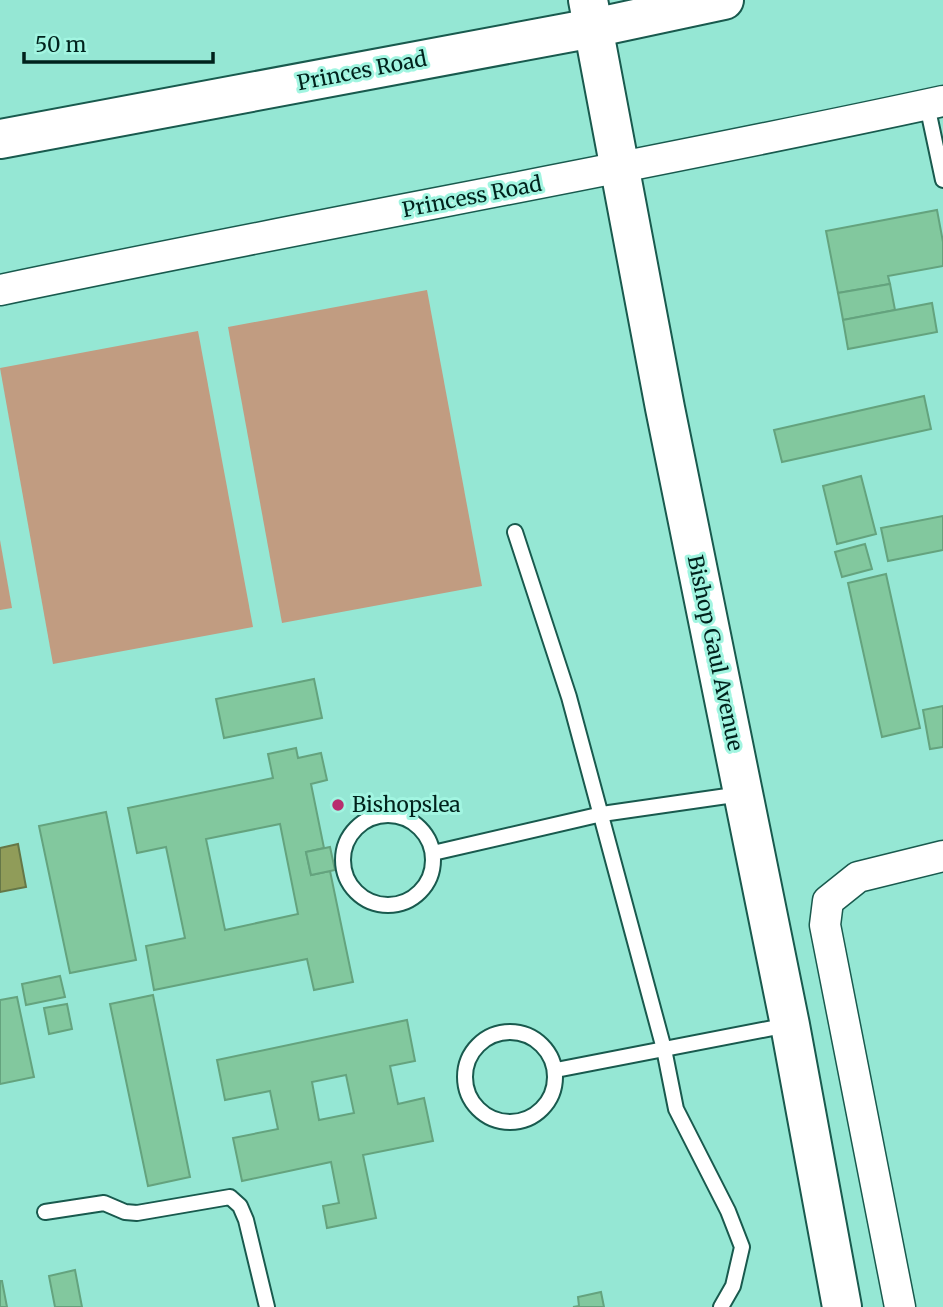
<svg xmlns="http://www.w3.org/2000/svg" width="943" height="1307" viewBox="0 0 943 1307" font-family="Merriweather,serif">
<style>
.green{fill:#c19c81}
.water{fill:#909c59;stroke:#657747;stroke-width:2}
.building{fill:#82c89e;stroke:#64a37e;stroke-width:2;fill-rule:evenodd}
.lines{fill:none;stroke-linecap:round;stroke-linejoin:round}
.lane-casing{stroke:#195a4e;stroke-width:18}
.street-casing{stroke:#195a4e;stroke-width:33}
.secondary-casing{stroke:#195a4e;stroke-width:42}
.lane{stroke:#fff;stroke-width:14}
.street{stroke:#fff;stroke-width:30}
.secondary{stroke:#fff;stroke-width:38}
.poi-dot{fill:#b82f6e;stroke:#a2f5e1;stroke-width:2.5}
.labels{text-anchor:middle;stroke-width:6;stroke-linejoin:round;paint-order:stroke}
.street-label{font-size:21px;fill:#00221c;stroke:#a2f5e1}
.poi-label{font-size:21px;fill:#00221c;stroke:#a2f5e1;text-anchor:start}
</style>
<rect width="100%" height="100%" fill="#95e7d4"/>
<!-- green -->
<g class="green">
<path d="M 427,290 L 482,586 L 282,623 L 228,327 Z"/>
<path d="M 198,331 L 253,627 L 53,664 L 0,368 Z"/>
<path d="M 0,540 L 12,608 L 0,610 Z"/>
</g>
<!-- water -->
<path class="water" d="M 18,844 L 26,887 L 0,892 L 0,848 Z"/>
<!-- building -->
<g class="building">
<path d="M 937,210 L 943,242 L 943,266 L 888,276 L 890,284 L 838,293 L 826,231 Z"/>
<path d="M 890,284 L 895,310 L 843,320 L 838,293 Z"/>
<path d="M 932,303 L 937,332 L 848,349 L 843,320 Z"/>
<path d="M 924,396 L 931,429 L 782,462 L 774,430 Z"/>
<path d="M 861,476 L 876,534 L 837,544 L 823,486 Z"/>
<path d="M 943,516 L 943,550 L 888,561 L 881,528 Z"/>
<path d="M 865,544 L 872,569 L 842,577 L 835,552 Z"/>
<path d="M 886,574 L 920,728 L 882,737 L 848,583 Z"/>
<path d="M 314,679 L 322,718 L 224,738 L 216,699 Z"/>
<path d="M 943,706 L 943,747 L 930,749 L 923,710 Z"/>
<path d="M 296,748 L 298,758 L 321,753 L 327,780 L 311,784 L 324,848 L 306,852 L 311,875 L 330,871 L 353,982 L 314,990 L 307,959 L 154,990 L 146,946 L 185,938 L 166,847 L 137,853 L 128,808 L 273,778 L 268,754 ZM 280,824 L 298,914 L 225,930 L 206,839 Z"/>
<path d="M 106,812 L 136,960 L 70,973 L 39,826 Z"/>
<path d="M 330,847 L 335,870 L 311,875 L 306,852 Z"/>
<path d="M 60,976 L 65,997 L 26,1005 L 22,984 Z"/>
<path d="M 153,995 L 190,1177 L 148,1186 L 110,1004 Z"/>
<path d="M 17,997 L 34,1077 L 0,1084 L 0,1000 Z"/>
<path d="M 67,1004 L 72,1029 L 49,1034 L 44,1008 Z"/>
<path d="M 407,1020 L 415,1061 L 390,1066 L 398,1104 L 424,1098 L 433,1141 L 363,1155 L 376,1218 L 327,1228 L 323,1206 L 339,1203 L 331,1162 L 242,1181 L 233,1138 L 278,1129 L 270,1091 L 225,1100 L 217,1060 ZM 346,1075 L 354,1113 L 319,1120 L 312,1082 Z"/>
<path d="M 75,1270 L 82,1307 L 55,1307 L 49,1276 Z"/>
<path d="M 0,1281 L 2,1281 L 7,1307 L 0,1307 Z"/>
<path d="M 601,1292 L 604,1307 L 573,1307 L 579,1306 L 578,1297 Z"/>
</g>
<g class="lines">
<defs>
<g id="lane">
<path d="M 927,105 L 943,180"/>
<path d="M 515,532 L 569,697 L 664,1049 L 676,1109 L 728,1211 L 742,1247 L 733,1286 L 721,1307"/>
<circle cx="388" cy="860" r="45"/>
<path d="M 433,853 L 602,814 L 741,794"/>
<circle cx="510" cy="1077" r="45"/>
<path d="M 556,1070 L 788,1025"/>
<path d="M 45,1212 L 104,1203 L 125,1212 L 137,1213 L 230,1197 L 240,1206 L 246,1220 L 267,1307"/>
</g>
<g id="street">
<path d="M 0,290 C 314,224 630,169 943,101"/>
<path d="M 900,1307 L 825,925 L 828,901 L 858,877 L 943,856"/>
</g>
<g id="secondary">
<path d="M 588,0 L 665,408 L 790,1025 L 842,1307"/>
<path d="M 0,139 L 593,28 L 724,0"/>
</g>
</defs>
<!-- lane casing -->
<use href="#lane" class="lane-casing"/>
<!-- street casing -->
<use href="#street" class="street-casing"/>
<!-- secondary casing -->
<use href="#secondary" class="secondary-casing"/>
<!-- lane -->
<use href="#lane" class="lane"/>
<!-- street -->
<use href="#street" class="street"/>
<!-- secondary -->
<use href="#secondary" class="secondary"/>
</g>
<!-- markers -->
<circle class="poi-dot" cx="338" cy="805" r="7"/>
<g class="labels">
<!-- street labels -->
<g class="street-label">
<text transform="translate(362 71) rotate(-11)" y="7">Princes Road</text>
<text transform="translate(472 197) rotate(-11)" y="7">Princess Road</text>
<text transform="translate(715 653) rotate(78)" y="7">Bishop Gaul Avenue</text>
</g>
<!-- poi labels -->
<g class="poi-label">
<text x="352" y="812">Bishopslea</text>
</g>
</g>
<!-- scale -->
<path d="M24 52v10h189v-10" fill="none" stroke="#00221c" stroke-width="3.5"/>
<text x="35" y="52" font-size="21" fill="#00221c" stroke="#a2f5e1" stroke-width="5" paint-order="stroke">50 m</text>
</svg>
